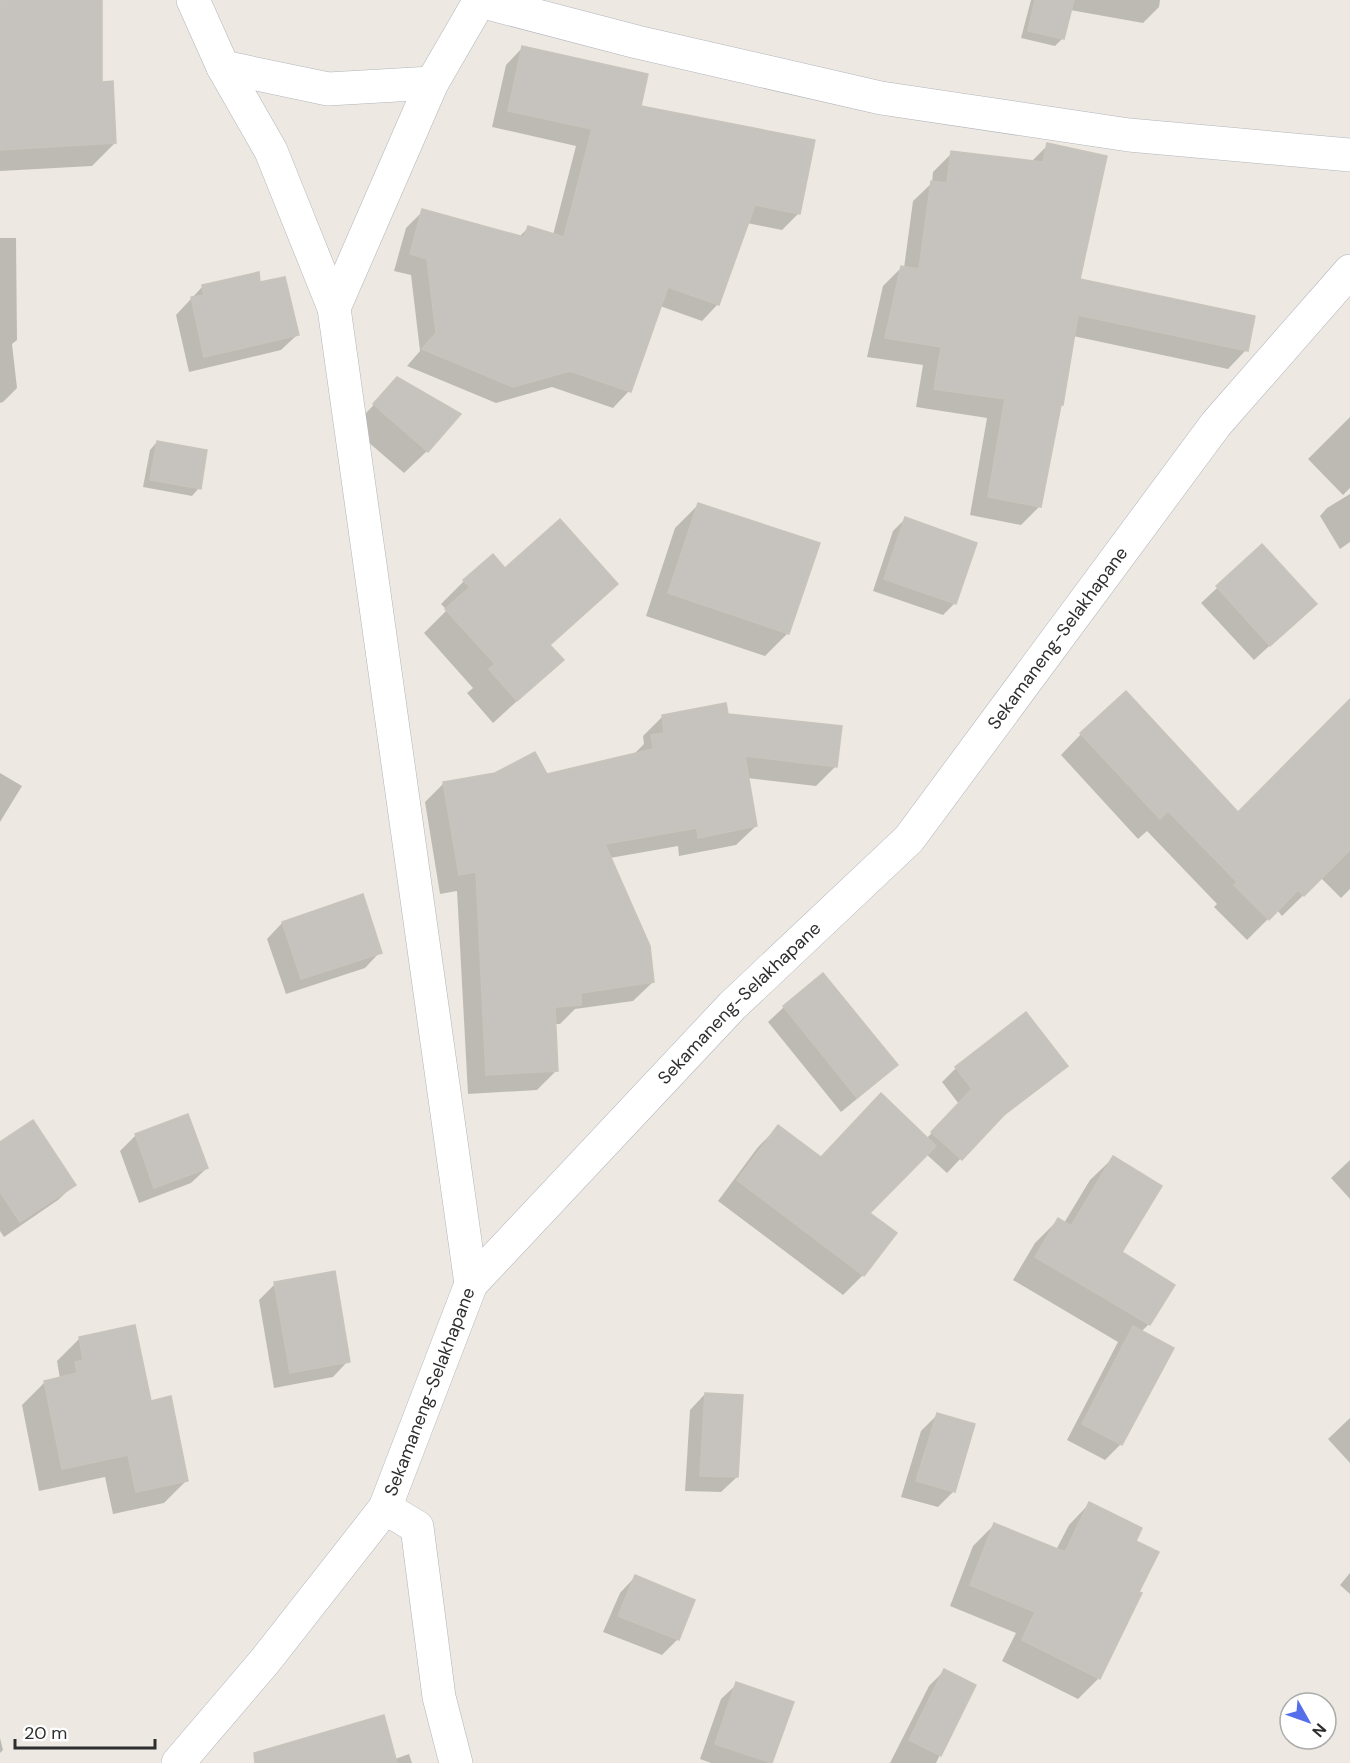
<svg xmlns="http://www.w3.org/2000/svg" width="1350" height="1763" viewBox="0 0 1350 1763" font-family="'DM Sans',sans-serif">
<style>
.shadow{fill:#0003}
.building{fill:#c6c2be;stroke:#c9c4bb;stroke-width:1.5}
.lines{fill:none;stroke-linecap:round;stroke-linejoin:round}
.street-casing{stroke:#b2b4bc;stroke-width:34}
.secondary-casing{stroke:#b2b4bc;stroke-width:34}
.street{stroke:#fff;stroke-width:33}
.secondary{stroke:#fff;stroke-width:33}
.labels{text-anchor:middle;stroke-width:4.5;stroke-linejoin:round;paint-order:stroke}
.street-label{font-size:18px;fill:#2e2e2e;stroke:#fff}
</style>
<rect width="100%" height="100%" fill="#ede9e2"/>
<!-- shadow -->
<g class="shadow">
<path d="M 1031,0 L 1160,0 L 1159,7 L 1143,23 L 1070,10 L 1063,38 L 1055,46 L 1021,38 Z"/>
<path d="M 522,48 L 639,107 L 798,214 L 782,230 L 747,223 L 718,304 L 702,321 L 660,306 L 629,391 L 613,408 L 552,387 L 496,403 L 407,366 L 420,351 L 411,275 L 394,271 L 406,228 L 423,211 L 519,237 L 529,227 L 553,235 L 576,146 L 492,127 L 506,65 Z"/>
<path d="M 0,89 L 115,143 L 92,166 L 0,171 Z"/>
<path d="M 1048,145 L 1078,280 L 1246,350 L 1228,369 L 1073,336 L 1062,405 L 1059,407 L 1040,506 L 1021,525 L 970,515 L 987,418 L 916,407 L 923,365 L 867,357 L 883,286 L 902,267 L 904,268 L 913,201 L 932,183 L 933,172 L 952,153 L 1031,162 Z"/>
<path d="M 0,238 L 16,238 L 17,340 L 12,344 L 17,388 L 3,402 L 0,403 Z"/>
<path d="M 259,284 L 297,335 L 281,350 L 189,372 L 176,315 L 203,286 Z"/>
<path d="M 398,379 L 427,451 L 404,473 L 352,428 Z"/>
<path d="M 1350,417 L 1350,488 L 1343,495 L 1308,459 Z"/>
<path d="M 157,442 L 199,488 L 192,496 L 143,487 L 150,450 Z"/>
<path d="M 1350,494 L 1350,542 L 1340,549 L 1320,516 L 1327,508 Z"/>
<path d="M 698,505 L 788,633 L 765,656 L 646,616 L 675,528 Z"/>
<path d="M 905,519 L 955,603 L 943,615 L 873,591 L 893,531 Z"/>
<path d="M 1262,546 L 1299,619 L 1254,660 L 1201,603 Z"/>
<path d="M 464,581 L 616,584 L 549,646 L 562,660 L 493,723 L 467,693 L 473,688 L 424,633 L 447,610 L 441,604 Z"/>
<path d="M 727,715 L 836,766 L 816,786 L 747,778 L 756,826 L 736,845 L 679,856 L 678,846 L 610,858 L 653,982 L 633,1001 L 575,1009 L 560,1024 L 554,1024 L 556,1071 L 537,1090 L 468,1094 L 457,891 L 440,894 L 425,802 L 444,783 L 546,776 L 633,755 L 644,744 L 643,736 L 662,717 Z"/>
<path d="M 1350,727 L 1350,889 L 1341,898 L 1321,878 L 1282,916 L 1277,910 L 1247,940 L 1214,907 L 1217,904 L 1147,831 L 1138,839 L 1061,755 L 1081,734 L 1238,815 Z"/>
<path d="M 0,773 L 22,786 L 0,822 Z"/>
<path d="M 282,923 L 380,952 L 365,968 L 286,994 L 267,939 Z"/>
<path d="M 784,1007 L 896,1065 L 880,1080 L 841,1112 L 768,1022 Z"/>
<path d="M 1026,1014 L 1066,1066 L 1052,1079 L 993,1124 L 947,1173 L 926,1154 L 868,1213 L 863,1275 L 843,1295 L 718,1201 L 758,1147 L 778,1127 L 820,1159 L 926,1139 L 959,1104 L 942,1082 L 956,1068 Z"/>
<path d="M 136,1135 L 207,1168 L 191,1183 L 139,1203 L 120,1151 Z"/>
<path d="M 0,1144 L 74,1185 L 58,1200 L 4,1237 L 0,1231 Z"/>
<path d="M 1113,1158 L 1120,1253 L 1173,1285 L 1149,1324 L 1141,1332 L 1121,1444 L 1105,1460 L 1067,1440 L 1118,1342 L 1013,1280 L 1035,1243 L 1058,1220 L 1064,1223 L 1090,1180 Z"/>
<path d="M 1350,1160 L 1350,1199 L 1331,1178 Z"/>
<path d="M 275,1284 L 348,1361 L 333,1377 L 274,1388 L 259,1300 Z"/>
<path d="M 80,1338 L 150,1403 L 187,1480 L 164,1503 L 113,1514 L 105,1477 L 39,1491 L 22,1405 L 45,1382 L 60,1379 L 57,1361 Z"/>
<path d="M 705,1394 L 737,1477 L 721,1492 L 685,1491 L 690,1410 Z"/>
<path d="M 937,1415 L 974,1425 L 953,1492 L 938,1507 L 901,1497 L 921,1431 Z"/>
<path d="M 1350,1418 L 1350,1463 L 1328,1439 Z"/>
<path d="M 1089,1504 L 1134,1541 L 1099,1678 L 1078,1699 L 1002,1661 L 1016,1633 L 950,1606 L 973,1546 L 994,1525 L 1056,1550 L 1069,1525 Z"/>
<path d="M 1350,1573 L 1350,1594 L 1340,1585 Z"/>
<path d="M 635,1577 L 693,1601 L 677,1640 L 662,1655 L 603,1632 L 620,1593 Z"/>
<path d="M 945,1670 L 974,1685 L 936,1763 L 890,1763 L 929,1686 Z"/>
<path d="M 737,1684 L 792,1703 L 771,1763 L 711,1763 L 700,1759 L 721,1699 Z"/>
<path d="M 0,1738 L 3,1750 L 0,1753 Z"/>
<path d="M 409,1754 L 412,1763 L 292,1763 L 395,1759 Z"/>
</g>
<!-- building -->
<g class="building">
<path d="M 0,0 L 102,0 L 102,82 L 113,81 L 116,143 L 0,150 Z"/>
<path d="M 1035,0 L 1074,0 L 1064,39 L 1028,31 Z"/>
<path d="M 522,46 L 648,74 L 641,106 L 815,140 L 800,214 L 755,205 L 719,305 L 668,287 L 631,392 L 570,371 L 513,387 L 422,349 L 436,333 L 427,259 L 410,254 L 422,209 L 524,237 L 528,226 L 564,237 L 592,129 L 508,111 Z"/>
<path d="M 1047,143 L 1107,156 L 1080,279 L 1255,316 L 1248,351 L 1078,315 L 1063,405 L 1061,405 L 1041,507 L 988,497 L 1005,399 L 934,389 L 941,347 L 885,338 L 901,266 L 919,269 L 931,181 L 947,183 L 951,151 L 1043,162 Z"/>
<path d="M 259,272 L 260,282 L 285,277 L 299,335 L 204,357 L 191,297 L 204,295 L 202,285 Z"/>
<path d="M 397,377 L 461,414 L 428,452 L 373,404 Z"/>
<path d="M 157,441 L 207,450 L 201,489 L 150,480 Z"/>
<path d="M 698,503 L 820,543 L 789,634 L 668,593 Z"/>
<path d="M 905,517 L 977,543 L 956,604 L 884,579 Z"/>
<path d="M 560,519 L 618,584 L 550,645 L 564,660 L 517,701 L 489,669 L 495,664 L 445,609 L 470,587 L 463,580 L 493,554 L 505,568 Z"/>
<path d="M 1262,544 L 1317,604 L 1270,646 L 1216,586 Z"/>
<path d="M 1126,691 L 1238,812 L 1350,699 L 1350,850 L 1304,896 L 1298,890 L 1269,920 L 1234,885 L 1237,882 L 1168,811 L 1160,819 L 1080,733 Z"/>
<path d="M 726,703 L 728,714 L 842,726 L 837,767 L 745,756 L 757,826 L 698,838 L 697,828 L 605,844 L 650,946 L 654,982 L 581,993 L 581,1005 L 555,1007 L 558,1071 L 486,1075 L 476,872 L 459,875 L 443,782 L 495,773 L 535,752 L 547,774 L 653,749 L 651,735 L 664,733 L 662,715 Z"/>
<path d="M 363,894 L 382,953 L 301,979 L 282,922 Z"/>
<path d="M 823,973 L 898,1065 L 857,1098 L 783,1006 Z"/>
<path d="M 1026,1012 L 1068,1066 L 1005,1114 L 962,1160 L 931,1132 L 972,1089 L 955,1067 Z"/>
<path d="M 881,1093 L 936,1146 L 870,1213 L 897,1233 L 864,1276 L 737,1180 L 778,1125 L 821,1157 Z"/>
<path d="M 188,1114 L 208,1168 L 154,1188 L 135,1134 Z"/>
<path d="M 33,1120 L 76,1185 L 20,1222 L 0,1192 L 0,1142 Z"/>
<path d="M 1113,1156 L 1162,1186 L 1122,1252 L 1175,1285 L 1150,1325 L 1035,1257 L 1058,1218 L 1071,1226 Z"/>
<path d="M 335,1271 L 350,1362 L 290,1373 L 274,1282 Z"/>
<path d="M 135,1325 L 151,1401 L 171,1396 L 188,1481 L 136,1492 L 128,1455 L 62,1469 L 44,1381 L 77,1373 L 75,1362 L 83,1360 L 79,1337 Z"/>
<path d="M 1133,1326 L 1174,1348 L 1122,1445 L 1082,1424 Z"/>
<path d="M 705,1393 L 743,1395 L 738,1477 L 700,1476 Z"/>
<path d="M 937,1413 L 975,1424 L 955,1492 L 916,1481 Z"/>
<path d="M 1089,1502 L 1142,1528 L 1136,1541 L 1159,1552 L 1139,1592 L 1142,1593 L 1100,1679 L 1022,1640 L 1035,1612 L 970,1585 L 994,1523 L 1065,1552 Z"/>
<path d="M 635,1575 L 695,1600 L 679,1640 L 618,1616 Z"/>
<path d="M 944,1669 L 976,1685 L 941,1756 L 909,1740 Z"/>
<path d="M 736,1682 L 794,1702 L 772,1763 L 715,1744 Z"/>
<path d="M 384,1715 L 397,1763 L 255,1763 L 254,1753 Z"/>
</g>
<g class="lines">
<defs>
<g id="street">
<path d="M 193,0 L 223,67 L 271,151 L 334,308"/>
<path d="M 480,1 L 637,42 L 881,98 L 1129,135 L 1350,155"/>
<path d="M 223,67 L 328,89 L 432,83"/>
<path d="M 471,1284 L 334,308 L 432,83 L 480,0"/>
<path d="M 385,1508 L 417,1527 L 439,1697 L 456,1763"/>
</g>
<g id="secondary">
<path id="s1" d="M 178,1763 L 265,1661 L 385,1508 L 471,1284 L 732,1006 L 909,839 L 1216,424 L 1350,271"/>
</g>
</defs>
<!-- street casing -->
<use href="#street" class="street-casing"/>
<!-- secondary casing -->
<use href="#secondary" class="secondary-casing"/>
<!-- street -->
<use href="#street" class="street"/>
<!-- secondary -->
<use href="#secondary" class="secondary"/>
</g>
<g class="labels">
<!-- street labels -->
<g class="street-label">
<text dy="6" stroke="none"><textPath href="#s1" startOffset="1443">Sekamaneng-Selakhapane</textPath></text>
<text dy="6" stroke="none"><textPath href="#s1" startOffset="957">Sekamaneng-Selakhapane</textPath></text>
<text dy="6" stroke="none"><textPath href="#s1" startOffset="453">Sekamaneng-Selakhapane</textPath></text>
</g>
</g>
<!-- north arrow -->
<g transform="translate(1308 1721) rotate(130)"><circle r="28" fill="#ffffff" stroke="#ababab" stroke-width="1.5"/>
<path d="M0-4.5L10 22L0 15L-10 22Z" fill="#546fe9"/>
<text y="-9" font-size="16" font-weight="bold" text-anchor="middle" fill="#2e2e2e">N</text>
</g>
<!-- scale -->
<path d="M15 1739v9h140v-9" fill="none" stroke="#2e2e2e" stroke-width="3"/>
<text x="24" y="1739" font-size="18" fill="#2e2e2e" stroke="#ffffff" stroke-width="4.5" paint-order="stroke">20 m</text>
</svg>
